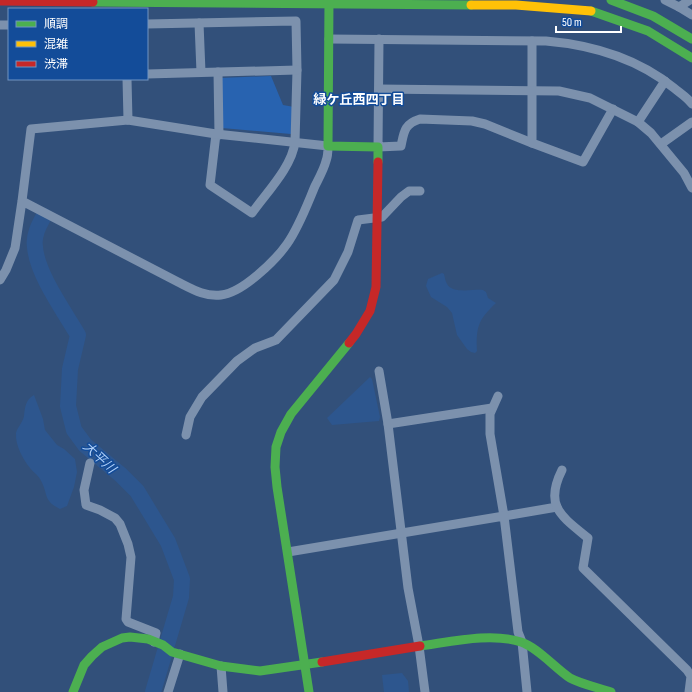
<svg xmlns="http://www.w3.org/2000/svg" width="692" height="692" viewBox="0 0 692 692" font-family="'Sofia Sans Condensed','Noto Sans JP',sans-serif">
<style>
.green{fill:#2863b0}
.water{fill:#2d568e}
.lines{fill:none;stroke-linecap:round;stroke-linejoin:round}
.river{stroke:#2d568e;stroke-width:16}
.street{stroke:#7c91ad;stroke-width:9}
.fast{stroke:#4caf50;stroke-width:9}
.slow{stroke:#ffc107;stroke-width:9}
.jam{stroke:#c62828;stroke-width:9}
.labels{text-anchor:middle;stroke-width:3;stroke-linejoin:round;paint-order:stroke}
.neighbourhood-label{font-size:13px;font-weight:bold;fill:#fff;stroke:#134c99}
.water-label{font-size:13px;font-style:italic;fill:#b2d2fa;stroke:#134c99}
</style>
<rect width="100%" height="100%" fill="#32507a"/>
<!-- green -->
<path class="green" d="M 271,76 L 283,105 L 294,107 L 291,134 L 222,128 L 220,78 Z"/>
<!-- water -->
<g class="water">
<path d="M 442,273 L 444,274 C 445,277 445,281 447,284 C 452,294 473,289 483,290 L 486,292 L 488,298 L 496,303 C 478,320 476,327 477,351 L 475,353 L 471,352 L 467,349 L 457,335 L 452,313 L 447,307 L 431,297 L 426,286 L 428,279 Z"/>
<path d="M 370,377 L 372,379 L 380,417 L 379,421 L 332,425 L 327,418 Z"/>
<path d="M 34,395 L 43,419 L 45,430 L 57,445 L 64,449 L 75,459 L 77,472 L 74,487 L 67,506 L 60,509 C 42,500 49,494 40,479 C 38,475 33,472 30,468 C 23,459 15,445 16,433 C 17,428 23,422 24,416 C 25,408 25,400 34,395 Z"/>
<path d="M 402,673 L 408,681 L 409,692 L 384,692 L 382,675 Z"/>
</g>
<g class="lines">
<!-- river -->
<path class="river" d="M 44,216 C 39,225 33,236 35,247 C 37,274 64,311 78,335 L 70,369 L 68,406 L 74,430 L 85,445 L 121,475 L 137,491 L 168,542 L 182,579 L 181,597 L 153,692"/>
<!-- street -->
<g class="street">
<path d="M 665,0 L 679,7 L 692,15"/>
<path d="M 679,7 L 690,0"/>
<path d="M 199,23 L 201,72"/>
<path d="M 147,24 L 296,21 L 297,70 L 295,142 C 292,167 266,193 252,213 L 210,185 L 216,134"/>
<path d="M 0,25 L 9,25"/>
<path d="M 329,39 L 546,41 C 593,45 637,58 674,88 C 680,93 687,97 692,104"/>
<path d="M 379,39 L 378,147 L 401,146 C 404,132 404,124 420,119 L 472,121 L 485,124 L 532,143"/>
<path d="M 532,41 L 532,143 L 583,162 L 613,109"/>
<path d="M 218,72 L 219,135"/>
<path d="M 147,74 L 297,70"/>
<path d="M 127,79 L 128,120"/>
<path d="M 379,89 L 559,91 L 590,98 L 638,122 L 651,133 L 684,173 L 692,188"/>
<path d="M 638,122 L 665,81"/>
<path d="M 661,144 L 692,122"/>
<path d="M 0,280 L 6,270 L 15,248 L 22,201 L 31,129 L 128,120 L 216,134 L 328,146 C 328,150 328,156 326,161 C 324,169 319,178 315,186 C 307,205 299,227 287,244 C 275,261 242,293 221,295 C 205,297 192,289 178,282 L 22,201"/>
<path d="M 379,371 L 388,424 L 408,588 L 419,646 L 425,692"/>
<path d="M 498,396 L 490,414 L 490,434 L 504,516 L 557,507"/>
<path d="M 388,424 L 492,408"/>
<path d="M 186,435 L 190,417 L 202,397 L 237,361 L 255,348 L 276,340 L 334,280 L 348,252 L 358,220 L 382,217 L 401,197 L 409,191 L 420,191"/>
<path d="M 90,463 L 84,490 L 86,505 L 100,510 L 115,518 L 120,524 L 128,544 L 131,557 L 126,619 L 128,622 L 156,633 L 154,642"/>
<path d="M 562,470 C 544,506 561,516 588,538 L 583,568 L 687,670 L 691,676 L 689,692"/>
<path d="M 288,552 L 504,516 L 518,632 L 522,642 L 527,692"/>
<path d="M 221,666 L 223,692"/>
<path d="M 168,692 L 180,654"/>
</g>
<!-- fast -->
<g class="fast">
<path d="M 329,0 L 328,146 L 378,147 L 378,162"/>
<path d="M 611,0 L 653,16 L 692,39"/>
<path d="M 93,2 L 471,5"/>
<path d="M 591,11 L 648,31 L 692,58"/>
<path d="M 420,646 C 450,642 491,632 521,642 C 537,647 555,668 570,678 C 581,684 599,688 611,692"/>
<path d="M 73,692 L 84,665 L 92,656 L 102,647 L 122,638 L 130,637 L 148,639 L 163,645 L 172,652 L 221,666 L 260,671 L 322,662"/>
<path d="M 309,692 L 277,487 L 275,467 L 276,447 L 281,432 L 291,414 L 349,343"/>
</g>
<!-- slow -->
<path class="slow" d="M 471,5 L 516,5 L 591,11"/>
<!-- jam -->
<g class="jam">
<path d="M 0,1 L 93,2"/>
<path d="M 349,343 L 356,334 L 370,311 L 376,287 L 378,162"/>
<path d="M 322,662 L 420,646"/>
</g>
</g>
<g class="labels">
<!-- neighbourhood labels -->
<g class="neighbourhood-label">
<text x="359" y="104">緑ケ丘西四丁目</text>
</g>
<!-- water labels -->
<g class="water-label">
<text transform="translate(100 457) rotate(43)" y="5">大平川</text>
</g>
</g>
<!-- legend -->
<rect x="8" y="8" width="140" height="72" fill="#134c99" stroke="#7194c2"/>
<rect x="16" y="21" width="20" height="6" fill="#4caf50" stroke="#7194c2"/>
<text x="44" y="28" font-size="12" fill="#ffffff">順調</text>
<rect x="16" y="41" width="20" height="6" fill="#ffc107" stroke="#7194c2"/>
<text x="44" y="48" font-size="12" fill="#ffffff">混雑</text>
<rect x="16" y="61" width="20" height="6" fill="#c62828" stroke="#7194c2"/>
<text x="44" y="68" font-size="12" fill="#ffffff">渋滞</text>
<!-- scale -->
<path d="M556 26v6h65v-6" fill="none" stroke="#ffffff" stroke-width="2"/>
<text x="562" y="26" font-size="12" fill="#ffffff" stroke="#134c99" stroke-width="3" paint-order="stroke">50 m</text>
</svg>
